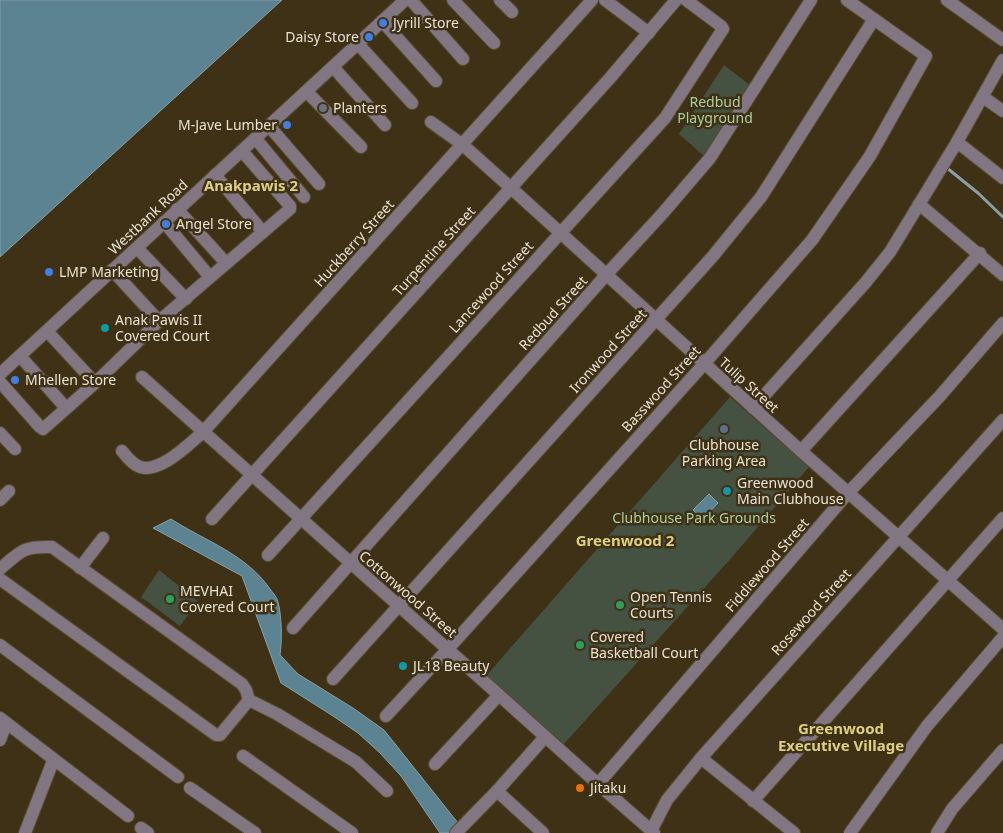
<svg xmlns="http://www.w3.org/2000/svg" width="1003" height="833" viewBox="0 0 1003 833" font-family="'Noto Sans',sans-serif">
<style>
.green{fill:#465241}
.water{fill:#5c8392;stroke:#87a0a5}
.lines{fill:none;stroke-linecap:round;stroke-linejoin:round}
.stream{stroke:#87a0a5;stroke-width:3}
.minor-casing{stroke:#5a4d33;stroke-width:14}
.minor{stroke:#827682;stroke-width:12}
.shop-dot{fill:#3f7fe0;stroke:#3e3115;stroke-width:2}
.worship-dot{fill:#6b7280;stroke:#3e3115;stroke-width:2}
.culture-dot{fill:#0f9aa8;stroke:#3e3115;stroke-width:2}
.service-dot{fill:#5c6f8a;stroke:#3e3115;stroke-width:2}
.leisure-dot{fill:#2e9e5b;stroke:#3e3115;stroke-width:2}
.food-dot{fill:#e8710a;stroke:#3e3115;stroke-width:2}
.labels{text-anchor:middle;stroke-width:5;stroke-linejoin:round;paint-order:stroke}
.poi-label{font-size:14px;fill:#eae2d2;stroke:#3e3115;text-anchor:start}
.park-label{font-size:14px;fill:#abcf9d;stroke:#3e3115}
.street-label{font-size:14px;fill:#eae2d2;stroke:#3e3115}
.neighbourhood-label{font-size:15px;font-weight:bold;fill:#ded082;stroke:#3e3115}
</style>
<rect width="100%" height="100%" fill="#3e3115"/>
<!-- green -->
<g class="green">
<path d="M 724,65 L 751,86 L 704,156 L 679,134 Z"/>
<path d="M 730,397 L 809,467 L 733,556 L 564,744 L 486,676 Z"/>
<path d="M 159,570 L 198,601 L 180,626 L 141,597 Z"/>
</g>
<!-- water -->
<g class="water">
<path d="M 0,0 L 282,0 L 0,257 Z"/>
<path d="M 709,494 L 718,503 L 703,519 L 693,510 Z"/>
<path d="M 171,519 C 205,541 246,554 270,589 C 273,593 277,597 278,602 C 282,617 282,641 280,655 L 298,674 L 353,708 L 384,730 L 466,833 L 440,833 L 401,776 L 380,753 L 358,733 L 333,716 L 281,683 L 242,576 L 153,528 Z"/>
</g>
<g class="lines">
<!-- stream -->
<path class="stream" d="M 947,168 L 978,193 L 1003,217"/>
<defs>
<g id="minor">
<path d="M 411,0 L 463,59"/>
<path d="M 453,0 L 494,43"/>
<path d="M 500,0 L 512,12"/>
<path d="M 605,0 L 649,33"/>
<path d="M 947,0 L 1003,40"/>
<path d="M 382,21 L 436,81"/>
<path d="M 358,44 L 412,103"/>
<path d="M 333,67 L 385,125"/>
<path d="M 307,92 L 361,147"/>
<path d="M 983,97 L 1003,111"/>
<path d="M 431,122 L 463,145 L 511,188 L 801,451 L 1003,629"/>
<path d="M 269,126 L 319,184"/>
<path d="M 256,139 L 304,197"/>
<path d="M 957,142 L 1003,178"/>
<path d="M 215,175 L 263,232"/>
<path d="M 919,204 L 1003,275"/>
<path d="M 177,209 L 226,263"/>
<path d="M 164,222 L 210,277"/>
<path d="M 137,248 L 186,299"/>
<path d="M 112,270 L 159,321"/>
<path d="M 47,331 L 95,383"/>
<path d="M 20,356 L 66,408"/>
<path d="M 0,374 L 405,0"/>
<path d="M 142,377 L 499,695 L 598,784 L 654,833"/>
<path d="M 0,382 L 40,427 L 43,429 L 95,383 L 159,321 L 290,209 L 290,206 L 242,151"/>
<path d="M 753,408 L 866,282 L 890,252 L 957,142 L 1003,60"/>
<path d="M 0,433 L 15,449"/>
<path d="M 122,451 C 126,456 131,462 136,465 C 156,478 189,444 203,432 L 592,0"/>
<path d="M 801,451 L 980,253"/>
<path d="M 0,500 L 9,491"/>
<path d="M 212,519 L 610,78 L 676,0"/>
<path d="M 268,555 L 665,118 L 723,29 L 721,26 L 686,0"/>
<path d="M 80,568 L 103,538"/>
<path d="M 0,569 C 21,551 23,546 52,547 L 242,684 L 246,690 L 249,700"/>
<path d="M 0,579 L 216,735 L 220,735 L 249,700"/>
<path d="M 293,628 L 606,275 L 663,213 L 710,158 L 811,0"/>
<path d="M 0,645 L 178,777"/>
<path d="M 333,679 L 713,256 L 761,197 L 874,19"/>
<path d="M 249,700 L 277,714 L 356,762 L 387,791"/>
<path d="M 386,716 L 448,649 L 704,364 L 812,240 L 870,156 L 926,56 L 847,0"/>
<path d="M 0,718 L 128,816"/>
<path d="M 0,740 L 6,724"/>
<path d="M 243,756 L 352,833"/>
<path d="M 701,758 L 794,833"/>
<path d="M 435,764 L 499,695"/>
<path d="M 598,784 L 848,493 L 940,396 L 1003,323"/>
<path d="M 190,788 L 255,833"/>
<path d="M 497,791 L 543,833"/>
<path d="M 753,801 L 1003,518"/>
<path d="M 141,828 L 148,833"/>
<path d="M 651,831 L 667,800 L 701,758 L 1003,420"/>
<path d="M 25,833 L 53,761"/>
<path d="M 456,833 L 497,791 L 545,737"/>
<path d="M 850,833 L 927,726 L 1003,637"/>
<path d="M 937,833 L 952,809 L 1003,750"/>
</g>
</defs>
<!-- minor casing -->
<use href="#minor" class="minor-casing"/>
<!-- minor -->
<use href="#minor" class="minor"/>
</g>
<!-- markers -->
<g class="shop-dot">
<circle cx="383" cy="23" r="5"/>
<circle cx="369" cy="37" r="5"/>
<circle cx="287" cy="125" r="5"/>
<circle cx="166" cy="224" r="5"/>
<circle cx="49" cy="272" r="5"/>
<circle cx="15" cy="380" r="5"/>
</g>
<circle class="worship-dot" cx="323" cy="108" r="5"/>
<g class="culture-dot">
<circle cx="105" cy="328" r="5"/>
<circle cx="727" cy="491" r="5"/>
<circle cx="403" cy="666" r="5"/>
</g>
<circle class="service-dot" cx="724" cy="429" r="5"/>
<g class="leisure-dot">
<circle cx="170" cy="599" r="5"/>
<circle cx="620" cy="605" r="5"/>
<circle cx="580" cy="645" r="5"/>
</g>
<circle class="food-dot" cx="580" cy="788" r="5"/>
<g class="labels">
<!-- poi labels -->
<g class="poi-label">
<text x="393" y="28">Jyrill Store</text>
<text x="359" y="42" text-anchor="end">Daisy Store</text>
<text x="333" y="113">Planters</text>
<text x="277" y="130" text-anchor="end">M-Jave Lumber</text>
<text x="176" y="229">Angel Store</text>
<text x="59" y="277">LMP Marketing</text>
<text x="115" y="325">Anak Pawis II<tspan x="115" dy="16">Covered Court</tspan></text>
<text x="25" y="385">Mhellen Store</text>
<text x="724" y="450" text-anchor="middle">Clubhouse<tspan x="724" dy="16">Parking Area</tspan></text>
<text x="737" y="488">Greenwood<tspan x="737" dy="16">Main Clubhouse</tspan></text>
<text x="180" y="596">MEVHAI<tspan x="180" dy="16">Covered Court</tspan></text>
<text x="630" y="602">Open Tennis<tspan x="630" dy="16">Courts</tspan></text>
<text x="590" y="642">Covered<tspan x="590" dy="16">Basketball Court</tspan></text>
<text x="413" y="671">JL18 Beauty</text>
<text x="590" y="793">Jitaku</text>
</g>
<!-- park labels -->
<g class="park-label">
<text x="715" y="107">Redbud<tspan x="715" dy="16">Playground</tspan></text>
<text x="694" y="523">Clubhouse Park Grounds</text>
</g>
<!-- street labels -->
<g class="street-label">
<text transform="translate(148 217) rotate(-43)" y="5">Westbank Road</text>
<text transform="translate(354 243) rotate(-48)" y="5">Huckberry Street</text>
<text transform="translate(434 251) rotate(-48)" y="5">Turpentine Street</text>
<text transform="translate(491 287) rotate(-48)" y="5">Lancewood Street</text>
<text transform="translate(553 313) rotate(-48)" y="5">Redbud Street</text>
<text transform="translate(608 351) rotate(-48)" y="5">Ironwood Street</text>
<text transform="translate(749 385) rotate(42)" y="5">Tulip Street</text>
<text transform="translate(661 389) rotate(-48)" y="5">Basswood Street</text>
<text transform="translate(767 565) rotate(-49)" y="5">Fiddlewood Street</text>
<text transform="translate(408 594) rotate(41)" y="5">Cottonwood Street</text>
<text transform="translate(811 612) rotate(-48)" y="5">Rosewood Street</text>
</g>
<!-- neighbourhood labels -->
<g class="neighbourhood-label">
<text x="251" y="191">Anakpawis 2</text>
<text x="625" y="546">Greenwood 2</text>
<text x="841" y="734">Greenwood<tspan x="841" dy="17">Executive Village</tspan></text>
</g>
</g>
</svg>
